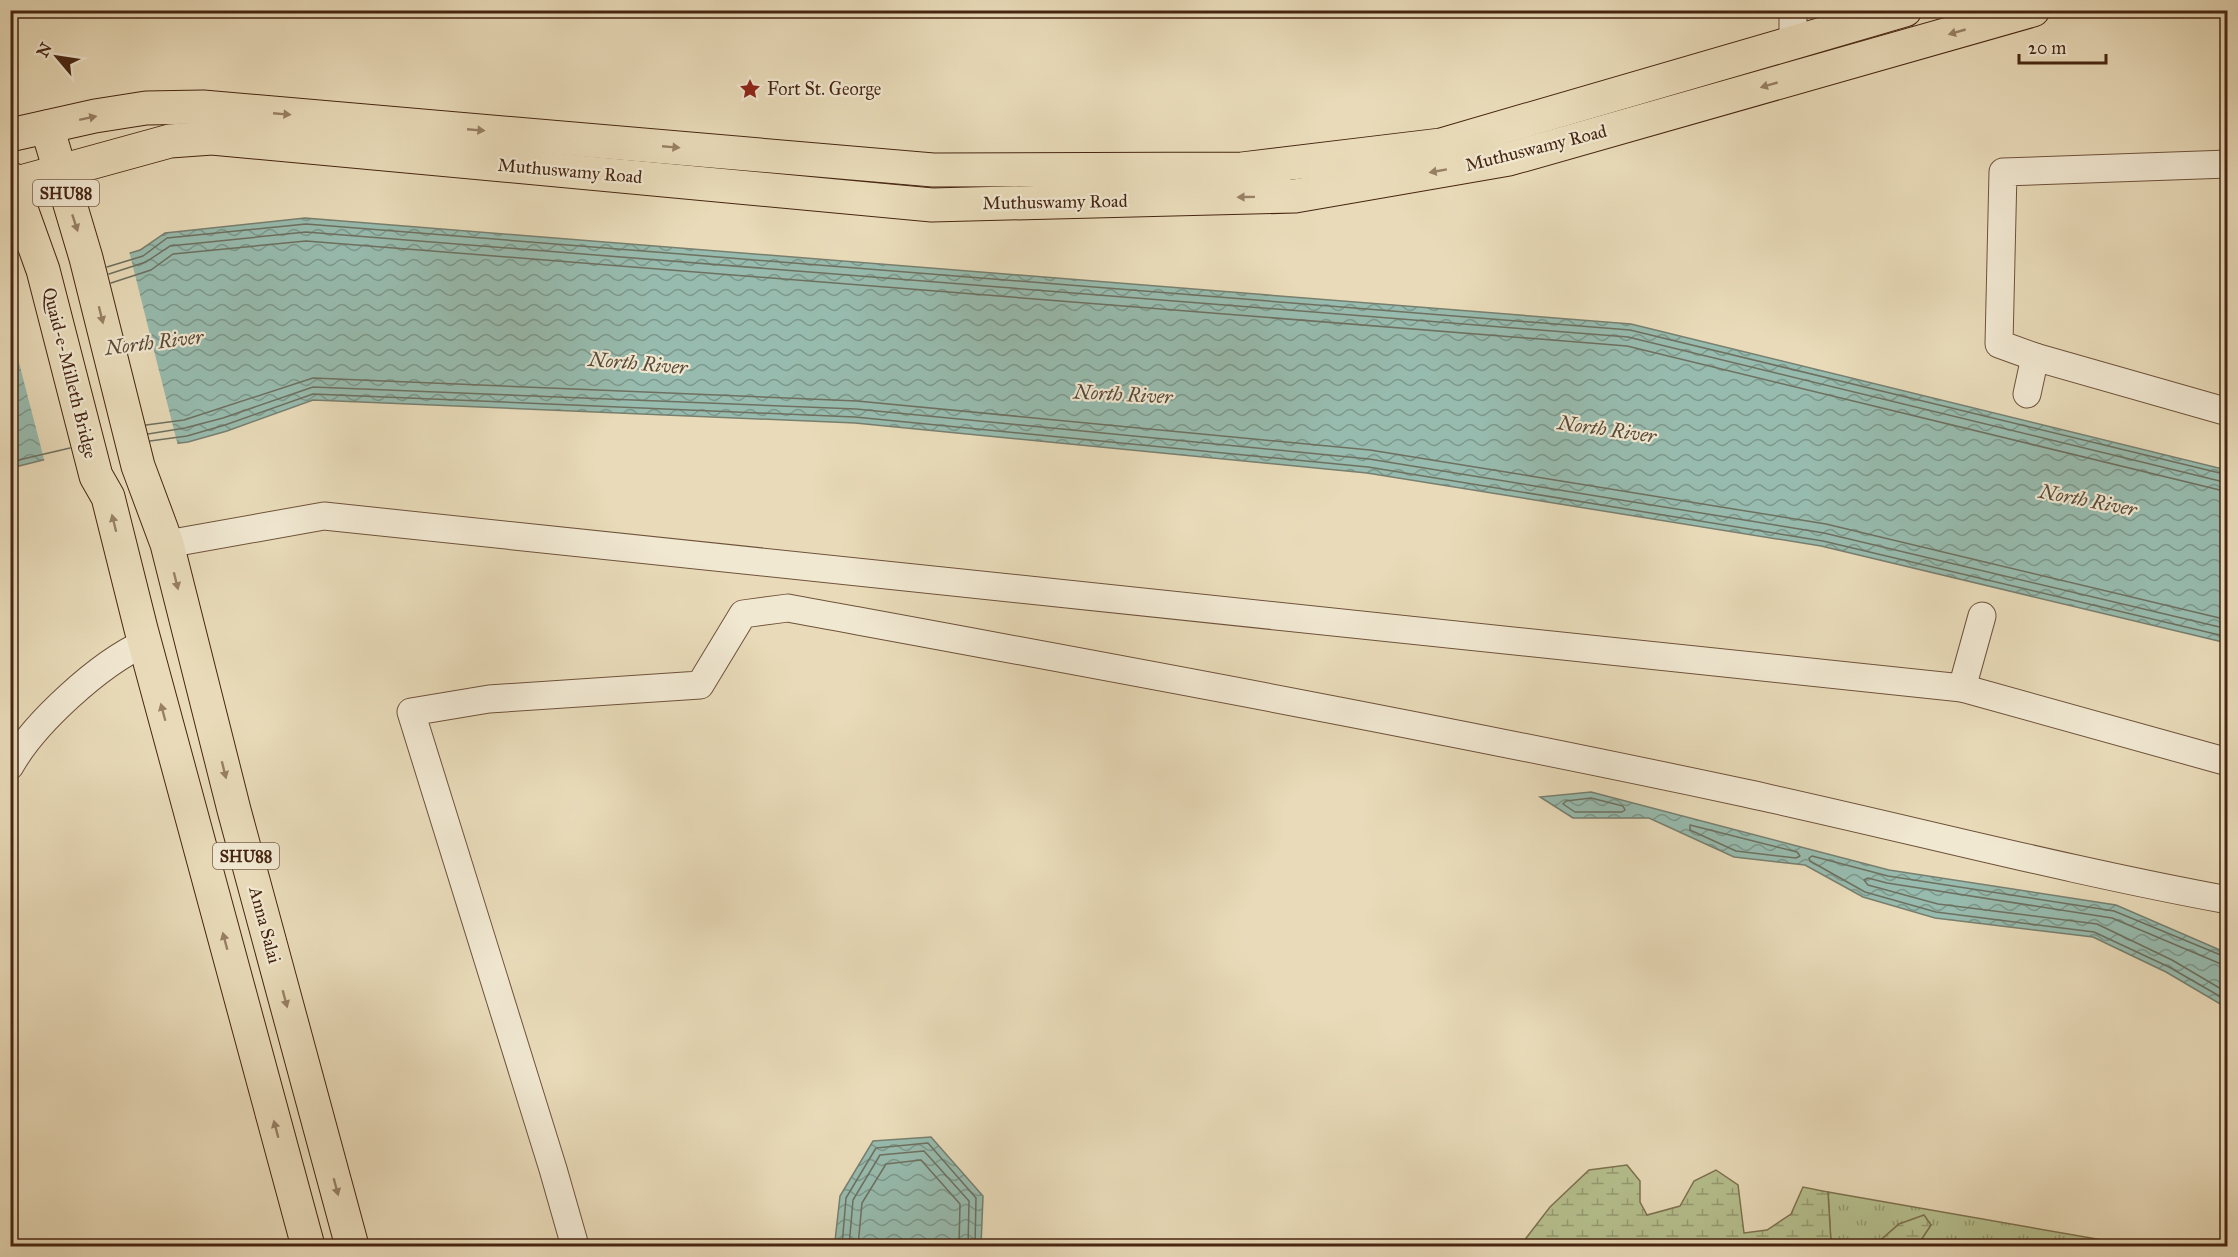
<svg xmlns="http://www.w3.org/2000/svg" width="2238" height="1257" viewBox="0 0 2238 1257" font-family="'IM FELL Great Primer',serif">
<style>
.grass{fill:url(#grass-tufts);stroke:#7e7250;stroke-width:1.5}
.wetland{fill:url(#wetland-marsh);stroke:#7e7250;stroke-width:1.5}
.water{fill:url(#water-waves);stroke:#777f6f;stroke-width:1.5}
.pier{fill:#e9dbb9}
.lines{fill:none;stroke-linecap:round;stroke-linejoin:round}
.shore{stroke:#6e7060;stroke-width:1.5}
.street-casing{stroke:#6f523b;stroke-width:29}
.primary-casing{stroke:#462511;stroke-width:35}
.street{stroke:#f1e8d2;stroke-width:27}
.primary{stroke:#e9dbb9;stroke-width:33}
.oneway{fill:#988065}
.labels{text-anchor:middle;stroke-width:4.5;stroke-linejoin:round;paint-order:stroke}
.shield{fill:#f1e8d2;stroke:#79604b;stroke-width:1.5}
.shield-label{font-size:16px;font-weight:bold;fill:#462511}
.poi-label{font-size:18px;fill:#462511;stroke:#f1e8d2;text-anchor:start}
.street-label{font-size:18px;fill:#462511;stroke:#f1e8d2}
.water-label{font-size:20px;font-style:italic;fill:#5a4a38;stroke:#f1e8d2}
</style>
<defs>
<pattern id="grass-tufts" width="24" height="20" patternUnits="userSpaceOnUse" patternTransform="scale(1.5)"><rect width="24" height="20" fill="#b6c08f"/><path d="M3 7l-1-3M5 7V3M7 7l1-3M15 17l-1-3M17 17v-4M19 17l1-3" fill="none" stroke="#969c73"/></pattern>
<pattern id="wetland-marsh" width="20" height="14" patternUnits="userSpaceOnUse" patternTransform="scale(1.5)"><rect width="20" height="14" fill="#b6c08f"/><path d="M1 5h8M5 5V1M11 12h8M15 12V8" fill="none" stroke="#969c73"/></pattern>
<pattern id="water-waves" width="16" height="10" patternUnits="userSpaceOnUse" patternTransform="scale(1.5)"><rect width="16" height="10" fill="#97bbae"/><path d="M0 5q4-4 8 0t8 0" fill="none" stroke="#7d988c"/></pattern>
</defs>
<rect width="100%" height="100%" fill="#e9dbb9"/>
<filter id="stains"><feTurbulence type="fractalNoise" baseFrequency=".00333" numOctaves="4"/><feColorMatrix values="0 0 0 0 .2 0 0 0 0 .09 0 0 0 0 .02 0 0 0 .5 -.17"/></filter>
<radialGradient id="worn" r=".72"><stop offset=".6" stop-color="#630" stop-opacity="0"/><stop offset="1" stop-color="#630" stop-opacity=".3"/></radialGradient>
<!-- grass -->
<path class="grass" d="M 1828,1192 L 2137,1246 L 1917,1246 L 1931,1225 L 1899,1224 L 1874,1246 L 1834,1246 L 1831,1243 Z"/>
<!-- wetland -->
<g class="wetland">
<path d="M 1627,1165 L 1640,1181 L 1640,1202 L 1647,1215 L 1680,1206 L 1694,1181 L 1716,1170 L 1738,1185 L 1744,1233 L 1767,1230 L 1791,1214 L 1803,1187 L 1828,1192 L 1831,1243 L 1834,1246 L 1520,1246 L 1550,1207 L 1589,1170 Z"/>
<path d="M 1924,1215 L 1931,1225 L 1917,1246 L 1874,1246 L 1899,1224 Z"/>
</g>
<!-- water -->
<g class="water">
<path d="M 305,218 L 1631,324 L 2227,470 L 2227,643 L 1821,546 L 1367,473 L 855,423 L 313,400 L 227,431 L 188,442 L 47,459 L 11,468 L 10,301 L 30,284 L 140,250 L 165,233 Z"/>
<path d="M 1591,792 L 1889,870 L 2116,905 L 2227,953 L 2227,1008 L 2166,972 L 2093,937 L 1935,918 L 1863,897 L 1805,865 L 1734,857 L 1649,818 L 1573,818 L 1540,797 Z"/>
<path d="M 931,1137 L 983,1196 L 981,1246 L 836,1246 L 835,1241 L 840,1196 L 873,1141 Z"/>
</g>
<!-- pier -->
<path class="pier" d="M 129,251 L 178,446 L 85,455 L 45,463 L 10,328 L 10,297 L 28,282 Z"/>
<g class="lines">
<!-- shore -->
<g class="shore">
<path d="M 107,267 L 143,256 L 167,238 L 306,224 L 1630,330 L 2228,475"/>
<path d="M 109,274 L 146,262 L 170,246 L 306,232 L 1628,337 L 2228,483"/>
<path d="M 111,283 L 151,270 L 173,254 L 306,241 L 1627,346 L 2228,492"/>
<path d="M 146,425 L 184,420 L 313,378 L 857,401 L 1370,450 L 1826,524 L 2228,620"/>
<path d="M 148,434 L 185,428 L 223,418 L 313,387 L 856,409 L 1369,459 L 1824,533 L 2228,629"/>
<path d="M 150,441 L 187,436 L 225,425 L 313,394 L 855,417 L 1368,467 L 1823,541 L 2228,637"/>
<path d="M 10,462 L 70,448"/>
<path d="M 1591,798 L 1623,806 L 1625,810 L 1622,812 L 1575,812 L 1563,804 L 1566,801 Z"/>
<path d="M 1690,825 L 1797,852 L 1800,856 L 1796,858 L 1736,851 L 1690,830 Z"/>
<path d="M 2228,958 L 2114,911 L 1888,876 L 1812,856 L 1809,858 L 1810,861 L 1865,892 L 1936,912 L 2094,932 L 2169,967 L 2228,1001"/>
<path d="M 2228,965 L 2221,964 L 2112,918 L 1887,883 L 1868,878 L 1864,880 L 1868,885 L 1938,904 L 2097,924 L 2172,960 L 2228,993"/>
<path d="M 842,1246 L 846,1198 L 876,1148 L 928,1143 L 976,1198 L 975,1246"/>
<path d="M 849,1246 L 853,1200 L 880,1155 L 924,1151 L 969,1201 L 968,1246"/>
<path d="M 858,1246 L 862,1203 L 886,1164 L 921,1160 L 960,1204 L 959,1246"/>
</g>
<defs>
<g id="street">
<path d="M 1793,10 L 1793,43"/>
<path d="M 2228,164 L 2003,172 L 1999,344 L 2035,357 L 2228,412"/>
<path d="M 2027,394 L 2035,357"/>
<path d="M 167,544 L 324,516 L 1962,688 L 2228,762"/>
<path d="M 1962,688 L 1982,616"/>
<path d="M 10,766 C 34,723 100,663 145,643"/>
<path d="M 575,1246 L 553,1169 L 411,712 L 489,699 L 700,685 L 743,614 L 788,608 C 1108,667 1427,725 1745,793 C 1906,828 2065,870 2228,900"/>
</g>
<g id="primary">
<path d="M 47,127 L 86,258 L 138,466 L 167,544 L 234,810 L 352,1246"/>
<path d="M 10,135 L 95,116 L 146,108 L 203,107 L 933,170 L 1242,169 L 1441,145 L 1905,10"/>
<path d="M 10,178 L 43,270 L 96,476 L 108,497 L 141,629 L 308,1246"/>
<path d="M 10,185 L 170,141 L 212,138 L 932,205 L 1295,196 L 1509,159 L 2033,10"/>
</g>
</defs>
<!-- street casing -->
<use href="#street" class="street-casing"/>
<!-- primary casing -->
<use href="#primary" class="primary-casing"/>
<!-- street -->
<use href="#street" class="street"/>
<!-- primary -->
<use href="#primary" class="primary"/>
</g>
<!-- one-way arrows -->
<defs><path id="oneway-solid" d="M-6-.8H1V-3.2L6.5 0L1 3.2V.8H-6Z" transform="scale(1.5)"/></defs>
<g class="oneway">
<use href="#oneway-solid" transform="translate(1957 32) rotate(164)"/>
<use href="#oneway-solid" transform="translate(1769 85) rotate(164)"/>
<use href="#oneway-solid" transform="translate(282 114) rotate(5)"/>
<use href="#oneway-solid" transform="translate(88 118) rotate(-12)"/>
<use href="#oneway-solid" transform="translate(476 130) rotate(5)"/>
<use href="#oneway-solid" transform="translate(671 147) rotate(5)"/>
<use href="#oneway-solid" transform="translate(1438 171) rotate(170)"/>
<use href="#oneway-solid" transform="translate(1246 197) rotate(179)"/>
<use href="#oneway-solid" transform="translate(75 223) rotate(72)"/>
<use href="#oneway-solid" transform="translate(101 315) rotate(76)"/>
<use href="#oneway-solid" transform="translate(114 523) rotate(-104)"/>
<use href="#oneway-solid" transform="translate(176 581) rotate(76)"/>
<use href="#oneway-solid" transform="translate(163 712) rotate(-105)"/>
<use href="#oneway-solid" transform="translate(224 770) rotate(76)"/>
<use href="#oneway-solid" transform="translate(225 941) rotate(-105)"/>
<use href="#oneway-solid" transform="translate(285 999) rotate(75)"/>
<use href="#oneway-solid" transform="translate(276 1129) rotate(-105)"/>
<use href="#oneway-solid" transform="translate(336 1187) rotate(75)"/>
</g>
<!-- icons -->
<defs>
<symbol id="sight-bare" viewBox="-9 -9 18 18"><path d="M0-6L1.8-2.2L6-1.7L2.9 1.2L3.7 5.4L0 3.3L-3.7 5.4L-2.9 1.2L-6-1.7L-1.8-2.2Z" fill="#8f2418" stroke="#f1e8d2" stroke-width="2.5" paint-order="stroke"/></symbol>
</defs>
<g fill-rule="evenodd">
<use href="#sight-bare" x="735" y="74" width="30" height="30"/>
</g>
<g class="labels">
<!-- shield labels -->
<g class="shield">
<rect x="33" y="180" width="66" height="26" rx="4.5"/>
<rect x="213" y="843" width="66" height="26" rx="4.5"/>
</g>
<g class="shield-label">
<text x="66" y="199">SHU88</text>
<text x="246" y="862">SHU88</text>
</g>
<!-- poi labels -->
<g class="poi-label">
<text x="767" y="95">Fort St. George</text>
</g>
<!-- street labels -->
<g class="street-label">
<text transform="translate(1536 148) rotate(-14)" y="6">Muthuswamy Road</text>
<text transform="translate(570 171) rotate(5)" y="6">Muthuswamy Road</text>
<text transform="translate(1055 202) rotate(-1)" y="6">Muthuswamy Road</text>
<text transform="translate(70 373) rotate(76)" y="6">Quaid-e-Milleth Bridge</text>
<text transform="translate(265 925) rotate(75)" y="6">Anna Salai</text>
</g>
<!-- water labels -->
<g class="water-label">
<text transform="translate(154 342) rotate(-7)" y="7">North River</text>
<text transform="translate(638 363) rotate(5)" y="7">North River</text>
<text transform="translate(1123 394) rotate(3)" y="7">North River</text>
<text transform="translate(1607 429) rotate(8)" y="7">North River</text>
<text transform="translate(2088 500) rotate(11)" y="7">North River</text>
</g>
</g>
<!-- margin -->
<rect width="2238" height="1257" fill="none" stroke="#e9dbb9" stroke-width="36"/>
<rect x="12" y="12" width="2214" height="1233" fill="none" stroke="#462511" stroke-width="3"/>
<rect x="18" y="18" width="2202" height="1221" fill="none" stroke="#462511" stroke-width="1.5"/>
<!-- north arrow -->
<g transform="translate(57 57) rotate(299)" stroke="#f1e8d2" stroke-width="4.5" paint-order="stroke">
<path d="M0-4.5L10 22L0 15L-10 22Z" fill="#462511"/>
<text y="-9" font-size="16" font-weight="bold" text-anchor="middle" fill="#462511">N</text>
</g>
<!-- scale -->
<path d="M2019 54v9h87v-9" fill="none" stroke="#462511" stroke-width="3"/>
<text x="2028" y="54" font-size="18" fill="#462511" stroke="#f1e8d2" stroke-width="4.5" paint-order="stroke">20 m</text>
<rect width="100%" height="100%" filter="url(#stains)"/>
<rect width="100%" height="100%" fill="url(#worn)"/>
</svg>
